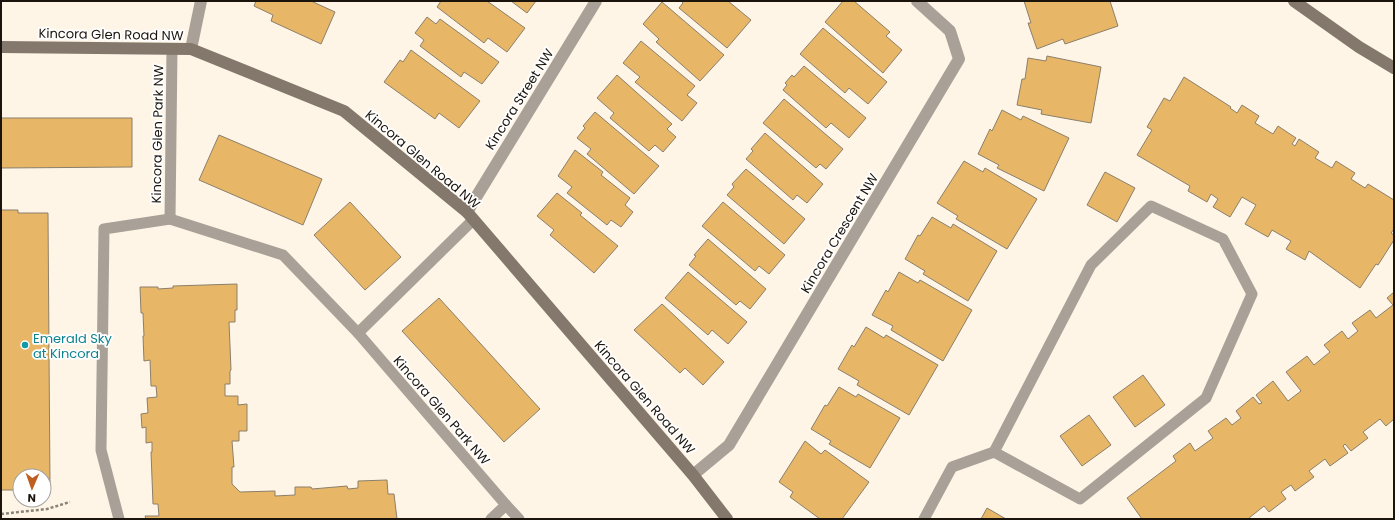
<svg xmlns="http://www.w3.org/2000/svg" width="1395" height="520" viewBox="0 0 1395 520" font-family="Poppins,sans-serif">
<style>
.building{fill:#e7b767;stroke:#8c7f6a}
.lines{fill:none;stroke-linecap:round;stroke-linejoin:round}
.path{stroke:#8a8378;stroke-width:2.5;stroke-dasharray:3 2;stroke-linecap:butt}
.lane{stroke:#a9a198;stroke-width:11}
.street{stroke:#a9a198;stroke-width:12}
.secondary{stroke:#83786b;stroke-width:12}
.culture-dot{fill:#0f9aa8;stroke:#fff;stroke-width:1.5}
.labels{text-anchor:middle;stroke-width:3.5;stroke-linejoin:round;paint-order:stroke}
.street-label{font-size:13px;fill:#1a140c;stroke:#fff}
.culture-label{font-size:13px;fill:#0d838f;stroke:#fff;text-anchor:start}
</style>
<rect width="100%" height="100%" fill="#fef5e7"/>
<!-- building -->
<g class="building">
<path d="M 256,1 L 311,1 L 335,12 L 321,44 L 271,21 L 273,15 L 254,6 Z"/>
<path d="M 441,1 L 487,1 L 525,28 L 507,52 L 488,38 L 484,43 L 437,7 Z"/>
<path d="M 511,1 L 536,1 L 527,13 Z"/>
<path d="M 681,1 L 728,1 L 751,20 L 727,48 L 679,8 L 683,3 Z"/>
<path d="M 843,1 L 854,1 L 890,32 L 886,36 L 902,50 L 883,73 L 825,22 Z"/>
<path d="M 1024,1 L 1110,1 L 1118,26 L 1065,44 L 1063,39 L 1037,49 L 1028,23 L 1031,23 Z"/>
<path d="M 662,2 L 724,55 L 700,81 L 656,42 L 659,39 L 643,24 Z"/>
<path d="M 427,17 L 436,24 L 440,19 L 499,62 L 482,84 L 464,72 L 461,77 L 420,46 L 424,40 L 415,33 Z"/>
<path d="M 823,28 L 887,82 L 868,104 L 849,88 L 845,93 L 800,54 Z"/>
<path d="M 641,41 L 695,86 L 687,95 L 697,103 L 682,121 L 635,82 L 640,77 L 623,63 Z"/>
<path d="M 411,50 L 480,101 L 459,128 L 439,113 L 435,119 L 384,82 L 400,60 L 403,62 Z"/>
<path d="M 1047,56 L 1101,67 L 1091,123 L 1041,114 L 1042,110 L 1017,105 L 1022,79 L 1025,79 L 1028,58 L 1046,61 Z"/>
<path d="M 804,66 L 866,118 L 849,138 L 831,123 L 826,128 L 783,90 L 787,85 L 785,83 L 792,75 L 794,77 Z"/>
<path d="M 617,75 L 672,124 L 667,129 L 676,137 L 663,152 L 655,145 L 649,151 L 610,118 L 614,113 L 597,98 Z"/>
<path d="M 1184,77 L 1231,107 L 1230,108 L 1237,113 L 1242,105 L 1259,116 L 1255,123 L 1273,134 L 1278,126 L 1296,138 L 1292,144 L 1295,146 L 1299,139 L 1319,152 L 1315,158 L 1332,168 L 1336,161 L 1355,173 L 1351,179 L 1365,188 L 1368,184 L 1394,200 L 1394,229 L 1391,233 L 1394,235 L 1394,240 L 1378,265 L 1376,264 L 1360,288 L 1309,251 L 1305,260 L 1286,249 L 1291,241 L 1272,230 L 1268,237 L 1245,224 L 1256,205 L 1242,197 L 1230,217 L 1213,207 L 1218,199 L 1211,194 L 1207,202 L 1188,191 L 1190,186 L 1137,155 L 1152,130 L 1147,127 L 1164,98 L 1170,101 Z"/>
<path d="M 784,99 L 843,149 L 826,169 L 820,164 L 816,168 L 763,123 Z"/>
<path d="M 1002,110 L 1021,120 L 1023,116 L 1069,138 L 1044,191 L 997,168 L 999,165 L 978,154 L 990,129 L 992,131 Z"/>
<path d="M 595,112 L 659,166 L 634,194 L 587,154 L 591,149 L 577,138 L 585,128 L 583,126 Z"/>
<path d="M 1,118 L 132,118 L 132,167 L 1,168 Z"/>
<path d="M 765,133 L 823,184 L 807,203 L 797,195 L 793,200 L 746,159 L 753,151 L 751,149 Z"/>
<path d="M 219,135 L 322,179 L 303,225 L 199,180 Z"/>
<path d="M 575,150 L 603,172 L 601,175 L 630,198 L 625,205 L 633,212 L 621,227 L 611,220 L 607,225 L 567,193 L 572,187 L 558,176 Z"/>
<path d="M 964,161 L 983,172 L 985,168 L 1037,199 L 1007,249 L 956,219 L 958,216 L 937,203 Z"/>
<path d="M 746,169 L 805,219 L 784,244 L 727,195 L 734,187 L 732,184 Z"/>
<path d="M 1105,172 L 1135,188 L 1117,222 L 1087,205 Z"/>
<path d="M 557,193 L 582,213 L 580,215 L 618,246 L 594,273 L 550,235 L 554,230 L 537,216 Z"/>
<path d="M 350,202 L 401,257 L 365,290 L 314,235 Z"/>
<path d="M 723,202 L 785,255 L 769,274 L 759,266 L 755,271 L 702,226 Z"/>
<path d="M 1,210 L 18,210 L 18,213 L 48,213 L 50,488 L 44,488 L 44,476 L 20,476 L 20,490 L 1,490 Z"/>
<path d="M 932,217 L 951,228 L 953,224 L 997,251 L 968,301 L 923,274 L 925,271 L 905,259 L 918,235 L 920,236 Z"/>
<path d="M 708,239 L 766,289 L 750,309 L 740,301 L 736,305 L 689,265 L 696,256 L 694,255 Z"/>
<path d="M 688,272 L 747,322 L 728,344 L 712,330 L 708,335 L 665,298 Z"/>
<path d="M 899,272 L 918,283 L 920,280 L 972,310 L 943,361 L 891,330 L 893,326 L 872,315 L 886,290 L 888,292 Z"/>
<path d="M 237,284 L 237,310 L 235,310 L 235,322 L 229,322 L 231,370 L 230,371 L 230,384 L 225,384 L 225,396 L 238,396 L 238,405 L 247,404 L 247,431 L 239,431 L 239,441 L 232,441 L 234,467 L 232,467 L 232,484 L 240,492 L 275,491 L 275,496 L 295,495 L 295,487 L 311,487 L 312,489 L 347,486 L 348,489 L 358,488 L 358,481 L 387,480 L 388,494 L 394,494 L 397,519 L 146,519 L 145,516 L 159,516 L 158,504 L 153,504 L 151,452 L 152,452 L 152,442 L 146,443 L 146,427 L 142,428 L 141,414 L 148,413 L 147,398 L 157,397 L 156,386 L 151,386 L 150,360 L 144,361 L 143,336 L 144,336 L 143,313 L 141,313 L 140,287 L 158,287 L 158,289 L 173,288 L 173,286 Z"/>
<path d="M 1394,292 L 1394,419 L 1386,426 L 1380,419 L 1363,432 L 1368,438 L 1351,451 L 1345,444 L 1343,446 L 1348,453 L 1330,466 L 1325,459 L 1309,471 L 1314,477 L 1295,491 L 1291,485 L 1281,492 L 1286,499 L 1269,512 L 1264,506 L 1249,518 L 1250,519 L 1142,519 L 1127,498 L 1176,461 L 1173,456 L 1190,443 L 1195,451 L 1213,438 L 1208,431 L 1226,418 L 1232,425 L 1241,418 L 1236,411 L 1253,397 L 1259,404 L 1262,403 L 1256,395 L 1273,381 L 1288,401 L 1301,391 L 1286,372 L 1307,356 L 1314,365 L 1330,352 L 1324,345 L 1342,331 L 1348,339 L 1358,331 L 1352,323 L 1370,310 L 1376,318 L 1393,305 L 1387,298 Z"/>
<path d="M 439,298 L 540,409 L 504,442 L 402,331 Z"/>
<path d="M 662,304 L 724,362 L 703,385 L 685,368 L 680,373 L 634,330 Z"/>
<path d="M 866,327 L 884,338 L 886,335 L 938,365 L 909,415 L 857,385 L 859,381 L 838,369 L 852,345 L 854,347 Z"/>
<path d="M 1143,375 L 1165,405 L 1135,427 L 1113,397 Z"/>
<path d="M 839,387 L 856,397 L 858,394 L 900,418 L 870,468 L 829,444 L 831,441 L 811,429 L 825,405 L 827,406 Z"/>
<path d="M 1089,415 L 1111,445 L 1082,466 L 1060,436 Z"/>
<path d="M 805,441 L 821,454 L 825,450 L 869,482 L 842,519 L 820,519 L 790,497 L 793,492 L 779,482 Z"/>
<path d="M 987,508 L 1006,519 L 981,519 Z"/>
</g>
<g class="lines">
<!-- path -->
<path class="path" d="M 1,514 L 47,509 L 70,502"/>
<!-- lane -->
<g class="lane">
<path d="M 170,219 L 283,255 L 358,333"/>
<path d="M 473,220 L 358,333 L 506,505 L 491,519"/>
<path d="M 506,505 L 519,519"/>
<path d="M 119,519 L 101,450 L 104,229 L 170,219 L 172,49"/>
<path d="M 924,519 L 952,467 L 994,452 L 1091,265 L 1151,206 L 1223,239 L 1252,294 L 1206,398 L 1080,499 L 994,452"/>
</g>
<!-- street -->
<g class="street">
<path d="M 191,49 L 201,1"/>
<path d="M 467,212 L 596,1"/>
<path d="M 693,475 L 729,445 L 959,59 L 950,31 L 917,1"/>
</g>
<!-- secondary -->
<g class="secondary">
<path d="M 1294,1 L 1359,47 L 1394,68"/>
<path d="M 1,47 L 191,49 L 344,111 L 467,212 L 693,475 L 727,519"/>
</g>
</g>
<!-- markers -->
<circle class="culture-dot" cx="25" cy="345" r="4"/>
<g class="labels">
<!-- street labels -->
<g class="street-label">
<text transform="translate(111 34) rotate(1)" y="5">Kincora Glen Road NW</text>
<text transform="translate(519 99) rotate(-58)" y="5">Kincora Street NW</text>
<text transform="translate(157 134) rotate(-89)" y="5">Kincora Glen Park NW</text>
<text transform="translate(423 159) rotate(40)" y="5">Kincora Glen Road NW</text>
<text transform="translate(839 233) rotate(-59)" y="5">Kincora Crescent NW</text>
<text transform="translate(645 397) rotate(49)" y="5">Kincora Glen Road NW</text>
<text transform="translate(442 410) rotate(49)" y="5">Kincora Glen Park NW</text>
</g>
<!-- culture labels -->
<g class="culture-label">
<text x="33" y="343">Emerald Sky<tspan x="33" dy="15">at Kincora</tspan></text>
</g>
</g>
<!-- border -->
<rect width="1395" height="520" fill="none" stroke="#1a140c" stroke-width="4"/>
<!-- north arrow -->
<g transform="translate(32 488) rotate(182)"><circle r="19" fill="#ffffff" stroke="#a3a19e"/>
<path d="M0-3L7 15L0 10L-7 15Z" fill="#bf5e1e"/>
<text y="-6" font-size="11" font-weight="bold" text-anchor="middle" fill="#1a140c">N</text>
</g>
</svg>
